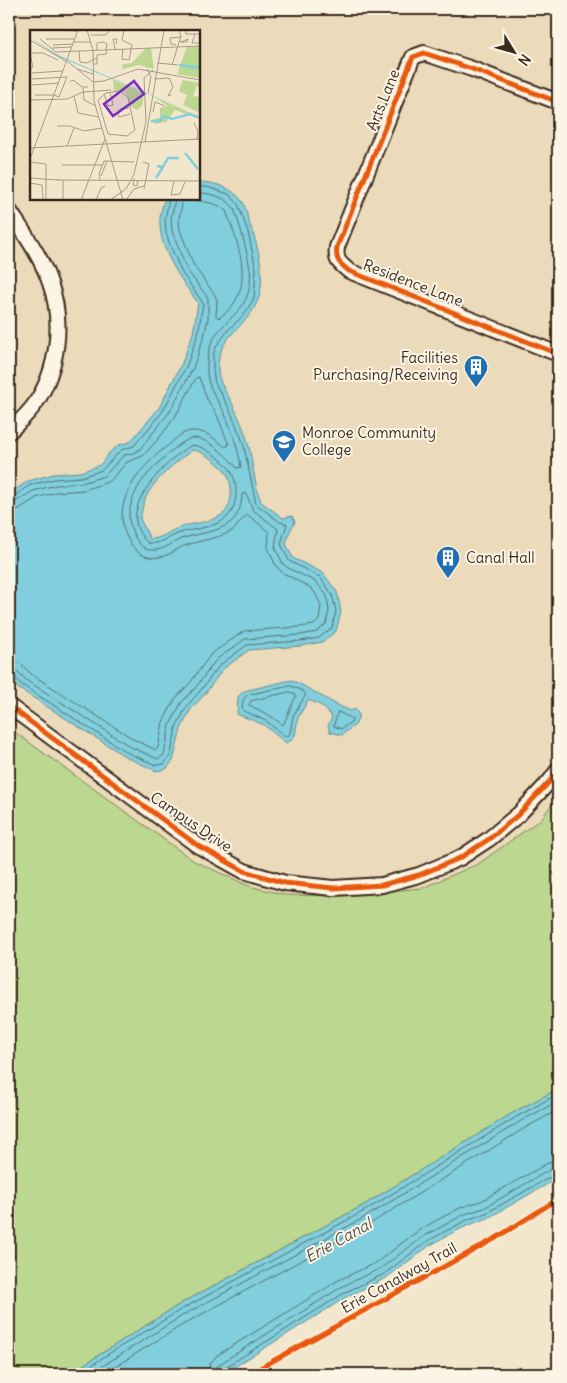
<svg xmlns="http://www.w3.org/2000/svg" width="567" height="1383" viewBox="0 0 567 1383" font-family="Delius,sans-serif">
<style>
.built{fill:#ebdbba;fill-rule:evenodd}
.green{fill:#bcd78f;stroke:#7c8056}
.water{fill:#81cfde;stroke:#658d91;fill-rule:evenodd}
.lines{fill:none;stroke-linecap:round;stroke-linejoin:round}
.shore{stroke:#576c6b;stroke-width:1}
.minor-casing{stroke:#3b2a1e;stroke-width:18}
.minor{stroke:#fcf5e5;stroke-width:14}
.cycleway-casing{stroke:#fcf5e5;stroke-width:8}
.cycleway{stroke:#e8590c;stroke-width:5}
.labels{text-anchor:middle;stroke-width:4;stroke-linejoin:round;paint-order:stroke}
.street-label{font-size:15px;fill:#3b2a1e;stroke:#fcf5e5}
.poi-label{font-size:15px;fill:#3b2a1e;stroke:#fcf5e5;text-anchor:start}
.water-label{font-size:16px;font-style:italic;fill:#4c534e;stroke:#fcf5e5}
.inset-river{fill:none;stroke:#81cfde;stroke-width:2.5}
.inset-road{fill:none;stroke:#a99b86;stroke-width:1}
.view{fill:#7b2cbf;fill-opacity:0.15;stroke:#7b2cbf;stroke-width:2.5}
.inset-edge{fill:none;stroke:#3b2a1e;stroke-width:2.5}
</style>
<rect width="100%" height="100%" fill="#f2e6cc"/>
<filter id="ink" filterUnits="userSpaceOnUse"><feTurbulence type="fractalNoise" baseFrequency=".02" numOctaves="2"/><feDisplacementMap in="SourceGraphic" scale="10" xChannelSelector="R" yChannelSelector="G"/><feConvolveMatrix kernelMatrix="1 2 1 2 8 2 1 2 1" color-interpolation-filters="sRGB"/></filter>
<g filter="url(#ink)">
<!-- built -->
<path class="built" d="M 9,9 L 558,9 L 558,796 L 541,819 L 477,864 L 422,888 L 341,896 L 286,895 L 249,886 L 194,861 L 9,728 ZM 31,31 L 199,31 L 199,199 L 31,199 Z"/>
<!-- green -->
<path class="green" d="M 9,728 L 194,861 L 249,886 L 286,895 L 341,896 L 422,888 L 478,864 L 541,819 L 558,796 L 558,1089 L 516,1111 L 364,1205 L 180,1304 L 69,1374 L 10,1374 L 9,1372 Z"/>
<!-- water -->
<g class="water">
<path d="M 199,182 C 214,182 233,188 242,201 C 245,206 247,213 248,219 C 257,243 267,274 258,300 C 247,329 217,334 218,370 C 219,385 228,394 234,407 C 239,418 245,431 248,443 C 253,462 254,483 261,502 L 283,518 L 292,516 L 295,522 L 289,533 L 286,544 L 293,558 L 323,573 L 337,592 L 341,612 L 336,631 L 322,642 L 301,646 L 249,650 L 223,669 L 204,695 L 191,709 L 181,729 L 173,761 L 166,769 L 156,771 L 126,757 L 18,688 L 9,677 L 9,494 L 28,481 L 54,474 L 80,472 L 100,465 L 109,453 L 119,445 L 130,442 L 159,408 L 182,363 L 193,333 L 198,303 C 177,274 148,236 165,199 L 199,199 ZM 193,450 C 205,452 221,464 227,474 C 233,485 233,506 223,514 C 211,523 192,523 178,528 C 168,532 161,539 150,539 L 140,519 C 142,509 144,498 150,490 C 157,478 182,456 193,450 Z"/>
<path d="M 291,680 C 312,689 330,703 351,711 L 355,709 L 359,715 L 356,724 L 342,735 L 330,732 L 328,726 L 332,717 C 325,707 318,703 308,700 L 298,718 L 295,735 L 292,740 L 286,743 L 264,725 L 237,714 L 238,697 L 244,691 Z"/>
<path d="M 558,1089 L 558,1178 L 488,1218 L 469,1225 L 446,1236 L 429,1246 L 386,1278 L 348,1296 L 223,1374 L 69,1374 L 180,1304 L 364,1205 L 516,1111 Z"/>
</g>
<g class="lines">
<!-- shore -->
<g class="shore">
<path d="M 183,199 L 179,219 L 180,230 L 194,266 L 215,295 L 217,301 L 216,316 L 219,318 C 257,292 240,248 226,211 C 216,201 204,203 192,199"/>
<path d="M 192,445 C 205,446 226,461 232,473 C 238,485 238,507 227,517 C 216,528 195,528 180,533 C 168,537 161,545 148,543 C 116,514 154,476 176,456 C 182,452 186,448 192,445 Z"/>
<path d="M 9,497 L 13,497 L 30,485 L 54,479 L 81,477 L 102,470 L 121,450 L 134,446 L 163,411 L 187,365 L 198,334 L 203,303 L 182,273 L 170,245 L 166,232 L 165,219 L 169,199"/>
<path d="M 9,504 L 15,502 L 33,491 L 56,485 L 82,483 L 104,476 L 124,455 L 134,453 L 139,450 L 169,413 L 193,368 L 204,336 L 208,319 L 208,298 L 187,270 L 172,231 L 171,219 L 175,199"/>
<path d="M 9,511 L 19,509 L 36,498 L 57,492 L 84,490 L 110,481 L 127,462 L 143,456 L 160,437 L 175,417 L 196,378 L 199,377 L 207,399 L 217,415 L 229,445 L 225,447 C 215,439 205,430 191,431 C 181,432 174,441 166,447 C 138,469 106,508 131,544 C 138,555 147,559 160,557 C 169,556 176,549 184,546 C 200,540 217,539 232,531 C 238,527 241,518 248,515 L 269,532 L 268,548 L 276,566 L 283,573 L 311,588 L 315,593 L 321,605 L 319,620 L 314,625 L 299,627 L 244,631 L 211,654 L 190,683 L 175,699 L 163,722 L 158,748 L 156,750 L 135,740 L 31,674 L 20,663 L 9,661"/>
<path d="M 9,668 L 17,671 L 26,680 L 131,747 L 158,759 L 164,755 L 170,725 L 181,703 L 196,687 L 216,660 L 245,639 L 300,635 L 317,632 L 326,624 L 329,611 L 327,596 L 316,582 L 288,568 L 283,564 L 275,547 L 278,529 L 253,510 L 246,493 L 242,494 C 242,504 239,515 231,522 C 218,533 197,533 181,539 C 174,542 168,547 161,549 C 157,550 150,551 146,549 C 137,545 132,532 130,524 C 126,513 134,493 140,484 C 147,473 181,438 194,438 C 210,439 227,456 237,468 L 241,467 C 238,447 232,430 224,412 C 217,398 207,387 207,371 C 206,353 212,335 226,323 C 234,315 243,308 247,296 C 250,289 251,277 250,270 C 249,259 238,216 233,207 C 226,197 210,193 199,193"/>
<path d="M 9,675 L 14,676 L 22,685 L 128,753 L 156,765 L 164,764 L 171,754 L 176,727 L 187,706 L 200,691 L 220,665 L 247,645 L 301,641 L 319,638 L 332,628 L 336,611 L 332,594 L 320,577 L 289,561 L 281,544 L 287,524 L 280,522 L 256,504 L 243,442 L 229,408 L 215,383 L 213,371 L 213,355 L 217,345 L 229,329 L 239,320 L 247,310 L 254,298 L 256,269 L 248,232 L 238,204 L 229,194 L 207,187 L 199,187"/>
<path d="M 291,686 L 301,690 L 306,694 L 293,716 L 290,733 L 288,736 L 285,736 L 266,721 L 242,710 L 243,700 L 247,695 Z"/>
<path d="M 290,692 L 295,694 L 296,696 L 283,725 L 269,715 L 249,705 L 251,701 Z"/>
<path d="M 338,712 L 353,719 L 351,722 L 341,729 L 334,726 Z"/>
<path d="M 79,1374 L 105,1356 L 182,1309 L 366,1210 L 518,1116 L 558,1094"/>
<path d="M 90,1374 L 185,1314 L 369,1215 L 521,1121 L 558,1101"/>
<path d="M 103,1374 L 189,1321 L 373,1222 L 525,1128 L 558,1110"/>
<path d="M 208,1374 L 210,1364 L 216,1356 L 339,1280 L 377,1262 L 418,1231 L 437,1220 L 462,1207 L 481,1201 L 548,1163 L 558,1160"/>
<path d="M 215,1374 L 217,1367 L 221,1363 L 343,1286 L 381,1268 L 423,1237 L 441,1227 L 465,1214 L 484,1208 L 551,1169 L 558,1168"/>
<path d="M 221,1374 L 224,1368 L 346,1292 L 384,1274 L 426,1242 L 444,1232 L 467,1220 L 486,1213 L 554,1175 L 558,1174"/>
</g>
<defs>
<g id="minor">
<path d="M 558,102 L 472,69 L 424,53 L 413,57 L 337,247 C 335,260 339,263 349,271 L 558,354"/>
<path d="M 9,210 C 24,233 41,256 50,283 C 64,322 58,370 35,404 C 28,414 18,423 9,432"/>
<path d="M 9,706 L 197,845 L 244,871 L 285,883 L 333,888 L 382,885 L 419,875 L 460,858 L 489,839 L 519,814 L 550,781 L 558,770"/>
</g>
</defs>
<!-- minor casing -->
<use href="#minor" class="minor-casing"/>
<!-- minor -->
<use href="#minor" class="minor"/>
<defs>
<g id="cycleway">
<path d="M 558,102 L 472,69 L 424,53 L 413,57 L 337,247 C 335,260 339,263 349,271 L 558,354"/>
<path d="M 9,706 L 197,845 L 244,871 L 285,883 L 333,888 L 382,885 L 419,875 L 460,858 L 489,839 L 519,814 L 550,781 L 558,770"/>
<path d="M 249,1374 L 496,1238 L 558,1199"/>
</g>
</defs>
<!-- cycleway casing -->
<use href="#cycleway" class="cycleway-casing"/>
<!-- cycleway -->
<use href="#cycleway" class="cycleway"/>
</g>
</g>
<!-- icons -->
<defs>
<symbol id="building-pin" viewBox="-11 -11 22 30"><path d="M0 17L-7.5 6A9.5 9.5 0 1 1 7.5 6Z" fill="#1f6fb2" stroke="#fcf5e5"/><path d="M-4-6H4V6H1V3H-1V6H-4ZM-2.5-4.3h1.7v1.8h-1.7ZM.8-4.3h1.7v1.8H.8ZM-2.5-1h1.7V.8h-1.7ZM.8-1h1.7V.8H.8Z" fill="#fff"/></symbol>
<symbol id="university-pin" viewBox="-11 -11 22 30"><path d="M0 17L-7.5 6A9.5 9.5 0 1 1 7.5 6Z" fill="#1f6fb2" stroke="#fcf5e5"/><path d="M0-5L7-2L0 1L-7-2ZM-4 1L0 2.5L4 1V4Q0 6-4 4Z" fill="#fff"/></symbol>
</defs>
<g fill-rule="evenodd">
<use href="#building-pin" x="462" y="353" width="28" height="38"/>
<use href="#university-pin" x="270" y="428" width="28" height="38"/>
<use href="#building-pin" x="434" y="544" width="28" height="38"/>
</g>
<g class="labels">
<!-- street labels -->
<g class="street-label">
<text transform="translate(383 100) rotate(-68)" y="5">Arts Lane</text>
<text transform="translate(413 283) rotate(21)" y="5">Residence Lane</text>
<text transform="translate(191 822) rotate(34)" y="5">Campus Drive</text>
<text transform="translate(399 1278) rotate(-29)" y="5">Erie Canalway Trail</text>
</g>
<!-- poi labels -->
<g class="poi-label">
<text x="458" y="363" text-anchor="end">Facilities<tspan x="458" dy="17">Purchasing/Receiving</tspan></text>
<text x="302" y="438">Monroe Community<tspan x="302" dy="17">College</tspan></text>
<text x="466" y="563">Canal Hall</text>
</g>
<!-- water labels -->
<g class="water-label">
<text transform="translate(338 1240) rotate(-29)" y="6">Erie Canal</text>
</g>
</g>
<!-- overview -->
<g transform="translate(30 30)">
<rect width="170" height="170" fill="#f2e6cc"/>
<path d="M 170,16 L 170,48 L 147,44 L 157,17 ZM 116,18 L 121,18 L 124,39 L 109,35 L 92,39 L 93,34 L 102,33 ZM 83,50 L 114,63 L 112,76 L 107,80 L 99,75 L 96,62 L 84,61 ZM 153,50 L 170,53 L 170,60 L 167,55 L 163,66 L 170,67 L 170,83 L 153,75 L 157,65 L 149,61 ZM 124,67 L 170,87 L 170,89 L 145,80 L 136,92 L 124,94 L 124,89 L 130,88 L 130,78 L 138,76 Z" fill="#bcd78f"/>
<path d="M 0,7 L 28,25 L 170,86 L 27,26 Z" fill="#81cfde"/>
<path class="inset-river" d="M 149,35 L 170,38M 121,91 L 130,91 L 133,86 L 142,89 L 160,84 L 170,88M 155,123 L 168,139M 133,137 L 138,128 L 149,128M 126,148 L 133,137 L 127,136"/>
<path class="inset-road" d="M 23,0 L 47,1M 57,0 L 63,20 L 64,71 L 93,170M 155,0 L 156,4 L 170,4M 165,4 L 162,13 L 170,13M 61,5 L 75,5 L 81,0M 10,9 L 26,22 L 170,16M 16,9 L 44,9M 0,10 L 41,34 L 63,52 L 74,51 L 108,39 L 170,50M 149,10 L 151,12 L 157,12 L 158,9 L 151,12M 44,12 L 60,12M 23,15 L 43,14M 146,15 L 141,14 L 140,8 L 151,7M 22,18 L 41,17M 85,19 L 83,9 L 87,9 L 86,14M 93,19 L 92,29 L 99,30 L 102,15 L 92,10 L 94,0M 67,20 L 67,13 L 73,12 L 77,14 L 76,20M 49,21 L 50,32 L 57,33 L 67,28M 1,23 L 13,23 L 28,30M 127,33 L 148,35M 64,34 L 67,34 L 67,25 L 76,24 L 77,20M 142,35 L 151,6 L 149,0M 0,38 L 3,37 L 0,24M 47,39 L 63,44M 117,39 L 121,47 L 118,63M 2,43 L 32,41M 2,49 L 37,47 L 29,67 L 24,65M 124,49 L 139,48 L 143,57 L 138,66 L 141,65M 40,52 L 43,50 L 52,57 L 58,57M 2,55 L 29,53M 53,58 L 54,70 L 66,76M 90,61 L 98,67 L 105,100 L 97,106 L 78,104 L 68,70 L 76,63 ZM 74,64 L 78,76 L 83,75 L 80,62M 5,65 L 24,65M 44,66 L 48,83 L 69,87M 0,70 L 37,69 L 53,62 L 81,60M 99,78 L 90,79 L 88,84 L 89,87 L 100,84M 123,82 L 125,72 L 135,76M 164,93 L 168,101 L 167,110M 27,96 L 40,96 L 54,101 L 72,98M 115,112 L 134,0M 37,116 L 44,98M 0,118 L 170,109M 0,129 L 48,0M 0,132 L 16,134 L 16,150M 113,132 L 119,134 L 114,159M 32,135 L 72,135M 71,146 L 77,131M 0,148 L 29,150M 104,148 L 103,155 L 107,156 L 108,152 L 105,150M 16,150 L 16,170M 27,150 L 170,151M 33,150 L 33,170M 70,150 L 69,144 L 74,131 L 104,132M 144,151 L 141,165 L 150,164 L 155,152M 0,153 L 12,155 L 13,170M 51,170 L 75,109M 66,170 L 71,158 L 75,156M 80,170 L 96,159 L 104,144 L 116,92 L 114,48 L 123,40M 96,170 L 104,159 L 114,156"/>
<path class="view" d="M 104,51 L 114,64 L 83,86 L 74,74 Z"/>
<rect width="170" height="170" class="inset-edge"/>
</g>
<!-- margin -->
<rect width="567" height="1383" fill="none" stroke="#fcf5e5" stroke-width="30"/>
<rect x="15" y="15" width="537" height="1353" fill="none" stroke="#3b2a1e" stroke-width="2" filter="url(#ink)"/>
<!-- north arrow -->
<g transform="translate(514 52) rotate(127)" stroke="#fcf5e5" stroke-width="4" paint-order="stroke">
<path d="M0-4L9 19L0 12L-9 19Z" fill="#3b2a1e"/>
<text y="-8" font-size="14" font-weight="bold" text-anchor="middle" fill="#3b2a1e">N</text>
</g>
</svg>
